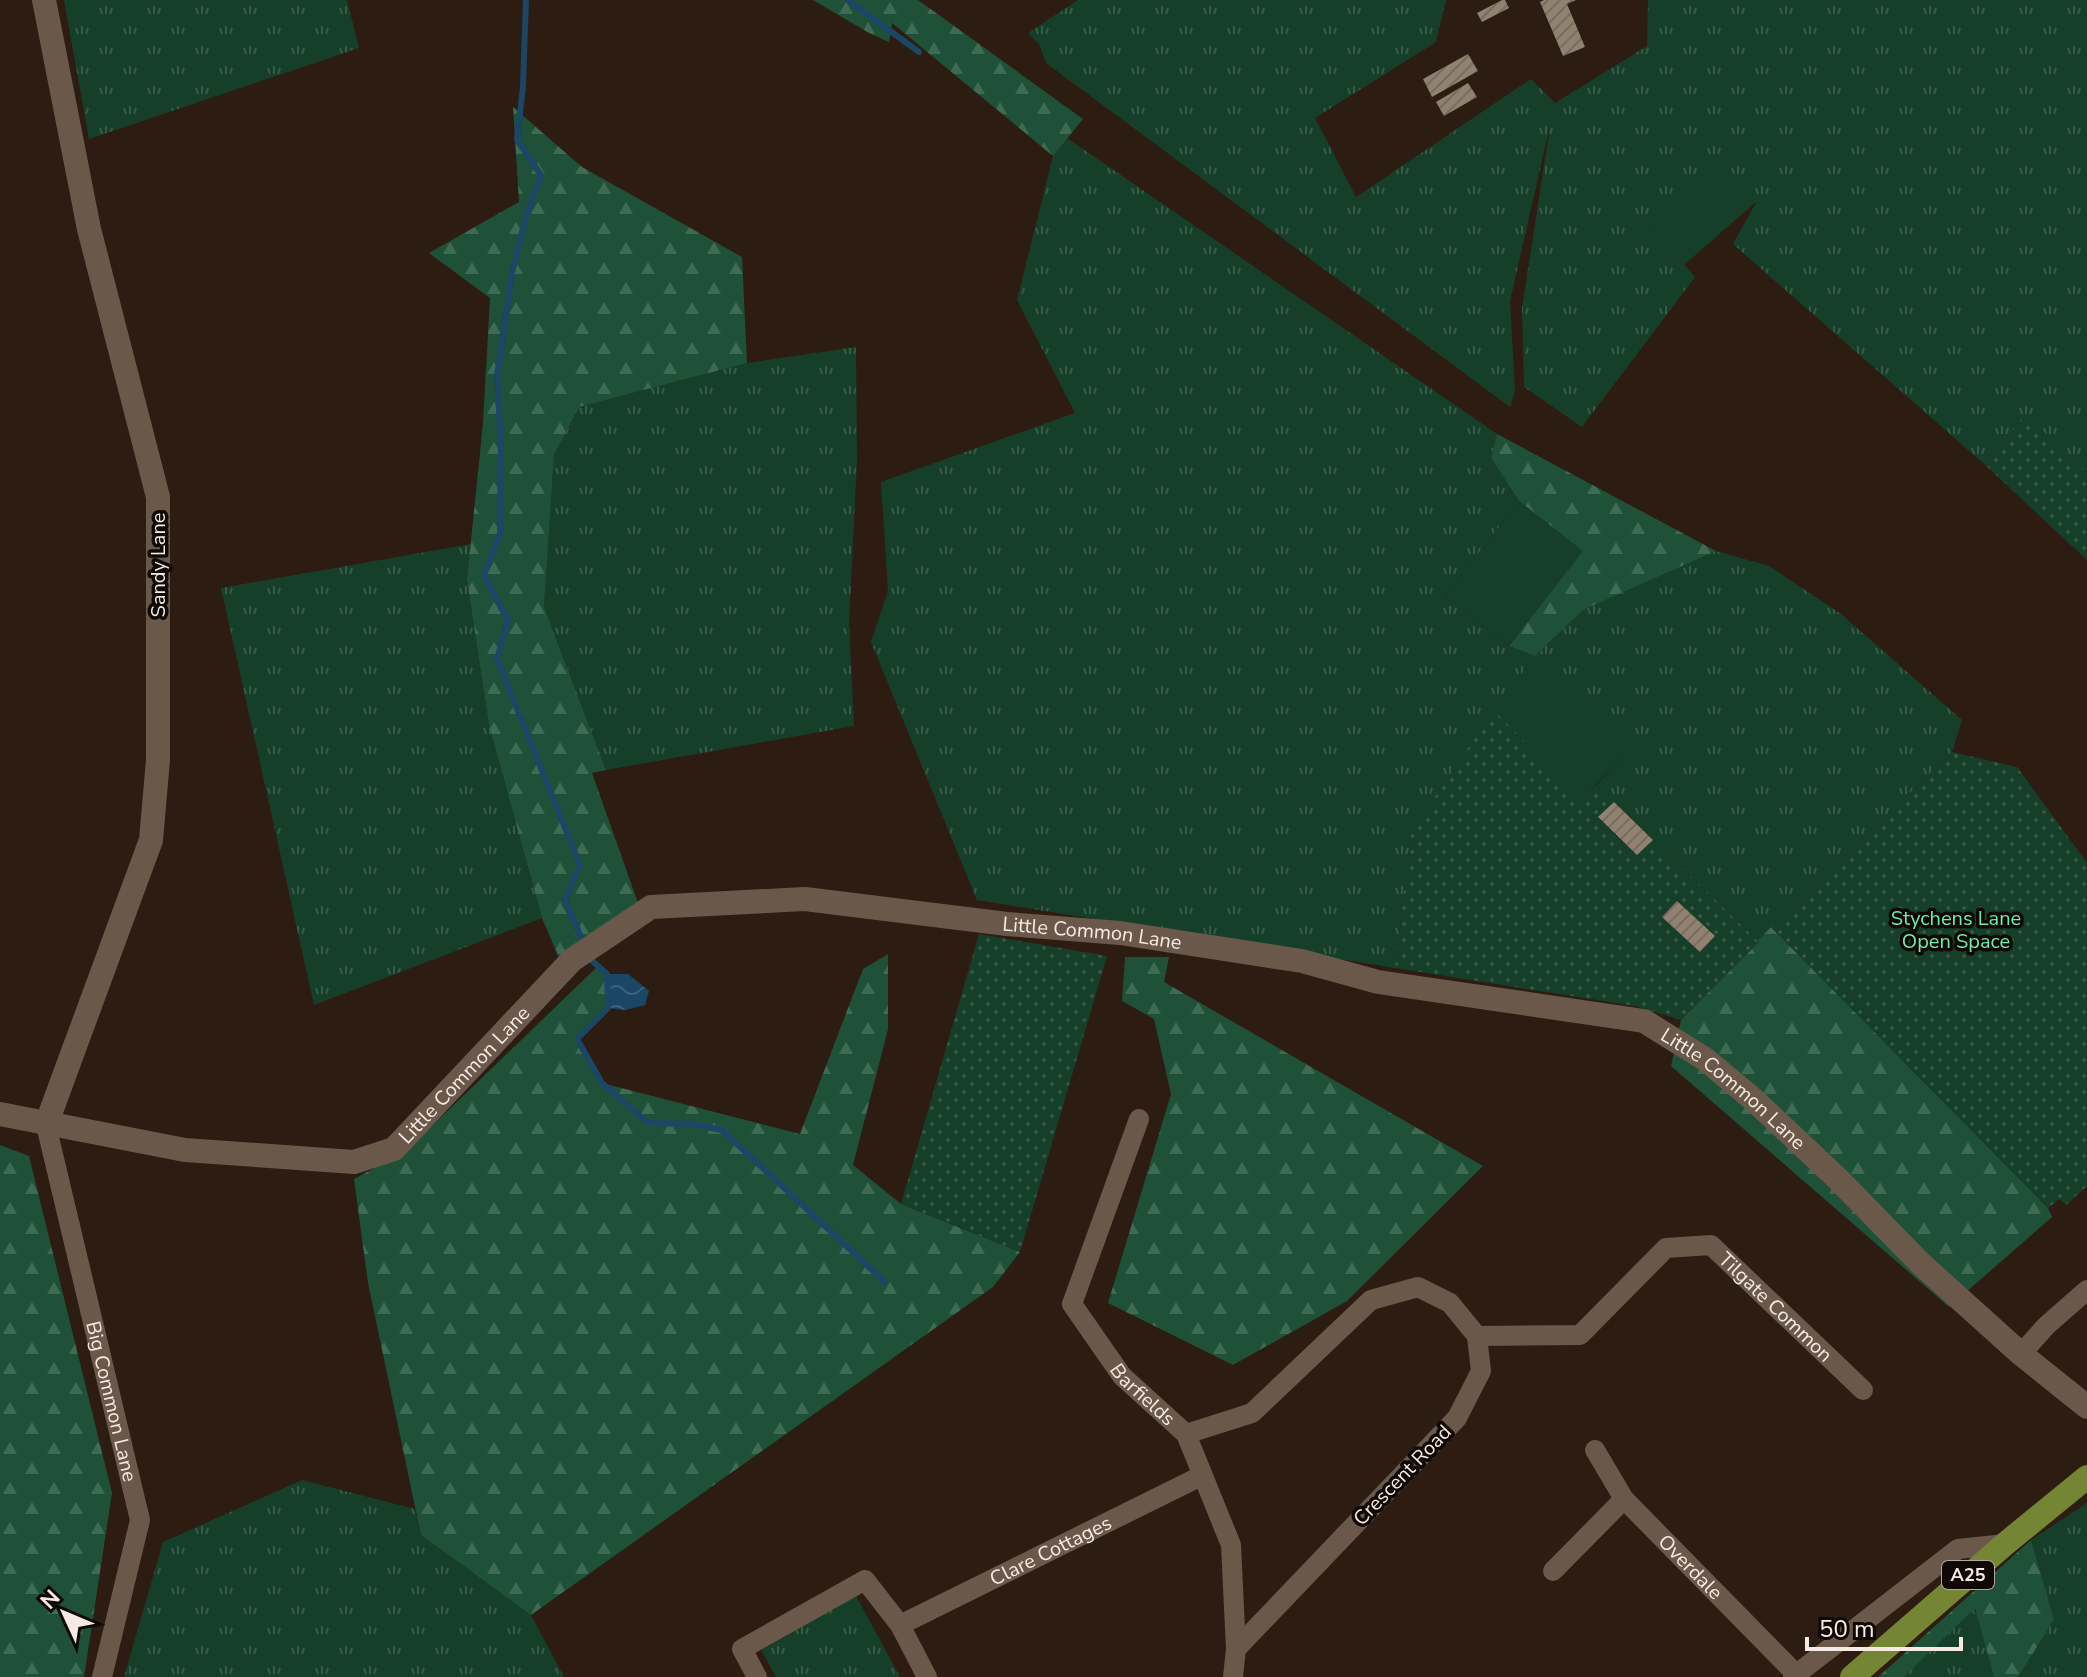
<svg xmlns="http://www.w3.org/2000/svg" width="2087" height="1677" viewBox="0 0 2087 1677" font-family="'Nunito Sans',sans-serif">
<style>
.grass{fill:url(#grass-tufts)}
.forest{fill:url(#forest-firs)}
.park{fill:url(#park-dots)}
.pitch{fill:#163f2a}
.water{fill:url(#water-waves)}
.lines{fill:none;stroke-linecap:round;stroke-linejoin:round}
.stream{stroke:#1b4665;stroke-width:6}
.building{fill:url(#building-hatch)}
.street{stroke:#6a584b;stroke-width:20}
.secondary{stroke:#6a584b;stroke-width:24}
.primary{stroke:#748634;stroke-width:24}
.labels{text-anchor:middle;stroke-width:7;stroke-linejoin:round;paint-order:stroke}
.shield{fill:#0f0805;stroke:#b1a7a1;stroke-width:2}
.shield-label{font-size:18px;font-weight:bold;fill:#f6ebe4}
.street-label{font-size:20px;fill:#f6ebe4;stroke:#0f0805}
.park-label{font-size:20px;fill:#6fedab;stroke:#0f0805}
</style>
<defs>
<pattern id="grass-tufts" width="24" height="20" patternUnits="userSpaceOnUse" patternTransform="scale(2)"><rect width="24" height="20" fill="#163f2a"/><path d="M3 7l-1-3M5 7V3M7 7l1-3M15 17l-1-3M17 17v-4M19 17l1-3" fill="none" stroke="#385b49"/></pattern>
<pattern id="forest-firs" width="22" height="20" patternUnits="userSpaceOnUse" patternTransform="scale(2)"><rect width="22" height="20" fill="#1e5137"/><path d="M5 1l3.5 6h-7zM16 11l3.5 6h-7z" fill="#3f6a54"/></pattern>
<pattern id="park-dots" width="8" height="8" patternUnits="userSpaceOnUse" patternTransform="scale(2)"><rect width="8" height="8" fill="#163f2a"/><path d="M2 2h.1M6 6h.1" fill="none" stroke="#385b49" stroke-width="1.8" stroke-linecap="round"/></pattern>
<pattern id="water-waves" width="16" height="10" patternUnits="userSpaceOnUse" patternTransform="scale(2)"><rect width="16" height="10" fill="#1b4665"/><path d="M0 5q4-4 8 0t8 0" fill="none" stroke="#3d617b"/></pattern>
<pattern id="building-hatch" width="6" height="6" patternUnits="userSpaceOnUse" patternTransform="scale(2)"><rect width="6" height="6" fill="#908170"/><path d="M-1 1l2-2M0 6l6-6M5 7l2-2" fill="none" stroke="#786c61"/></pattern>
</defs>
<rect width="100%" height="100%" fill="#2c1c11"/>
<!-- grass -->
<g class="grass">
<path d="M 64,0 L 347,0 L 359,48 L 89,139 Z"/>
<path d="M 1078,0 L 1446,0 L 1436,42 L 1315,118 L 1356,197 L 1531,79 L 1555,103 L 1647,46 L 1648,0 L 2087,0 L 2087,472 L 2026,416 L 1982,462 L 1733,244 L 1757,201 L 1650,226 L 1695,277 L 1582,427 L 1524,387 L 1522,308 L 1551,121 L 1510,301 L 1515,391 L 1510,407 L 1046,63 L 1039,44 L 1028,33 Z"/>
<path d="M 1067,138 L 1497,434 L 1491,458 L 1519,501 L 1445,596 L 1509,646 L 1535,656 L 1583,610 L 1716,551 L 1769,566 L 1841,614 L 1962,720 L 1952,752 L 1771,927 L 1759,942 L 1596,785 L 1628,752 L 1411,832 L 1395,968 L 977,900 L 871,642 L 888,591 L 881,482 L 1075,413 L 1017,300 L 1053,156 Z"/>
<path d="M 856,347 L 857,460 L 849,623 L 854,726 L 606,770 L 544,607 L 554,455 L 579,407 L 747,363 Z"/>
<path d="M 471,544 L 467,580 L 489,725 L 542,918 L 314,1005 L 221,588 Z"/>
<path d="M 302,1480 L 415,1509 L 421,1535 L 531,1615 L 564,1677 L 124,1677 L 163,1542 Z"/>
<path d="M 2087,1503 L 2087,1677 L 2018,1677 L 2054,1620 L 2031,1540 Z"/>
<path d="M 856,1596 L 900,1677 L 776,1677 L 761,1650 Z"/>
<path d="M 1975,1607 L 1994,1677 L 1904,1677 Z"/>
</g>
<!-- forest -->
<g class="forest">
<path d="M 813,0 L 918,0 L 1083,119 L 1053,156 L 892,23 L 889,42 L 869,33 Z"/>
<path d="M 513,107 L 582,167 L 742,257 L 747,363 L 579,407 L 554,455 L 544,607 L 606,770 L 592,773 L 638,903 L 559,958 L 542,918 L 489,725 L 467,580 L 483,423 L 490,298 L 429,253 L 519,202 Z"/>
<path d="M 1497,434 L 1716,551 L 1583,610 L 1535,656 L 1509,646 L 1582,551 L 1519,501 L 1491,458 Z"/>
<path d="M 1771,927 L 2048,1208 L 2052,1217 L 1949,1307 L 1671,1066 L 1681,1020 Z"/>
<path d="M 888,954 L 888,1029 L 853,1165 L 901,1204 L 1020,1252 L 993,1287 L 531,1615 L 421,1535 L 368,1283 L 354,1179 L 405,1152 L 598,966 L 607,974 L 608,1008 L 577,1039 L 602,1083 L 800,1134 L 863,969 Z"/>
<path d="M 1125,957 L 1169,957 L 1164,982 L 1483,1166 L 1347,1301 L 1233,1365 L 1108,1303 L 1171,1094 L 1154,1019 L 1122,1001 Z"/>
<path d="M 0,1145 L 29,1156 L 112,1493 L 84,1677 L 0,1677 Z"/>
<path d="M 2031,1540 L 2054,1620 L 2018,1677 L 1994,1677 L 1975,1608 L 1904,1677 L 1878,1677 Z"/>
</g>
<!-- park -->
<g class="park">
<path d="M 2026,415 L 2087,472 L 2087,560 L 1982,462 Z"/>
<path d="M 1494,710 L 1580,799 L 1596,785 L 1614,802 L 1598,818 L 1637,855 L 1653,840 L 1759,942 L 1681,1020 L 1635,1006 L 1395,968 L 1411,832 Z"/>
<path d="M 1952,752 L 2017,767 L 2087,863 L 2087,1186 L 2066,1205 L 2059,1199 L 2048,1208 L 1771,927 Z"/>
<path d="M 979,934 L 1107,956 L 1020,1252 L 901,1204 Z"/>
</g>
<!-- pitch -->
<g class="pitch">
<path d="M 1723,162 L 1757,201 L 1684,265 L 1650,226 Z"/>
<path d="M 1519,501 L 1583,551 L 1509,646 L 1445,596 Z"/>
<path d="M 1535,656 L 1628,752 L 1580,800 L 1494,710 Z"/>
</g>
<!-- water -->
<path class="water" d="M 607,974 L 628,974 L 649,991 L 645,1005 L 625,1010 L 608,1008 Z"/>
<g class="lines">
<!-- stream -->
<g class="stream">
<path d="M 526,0 L 523,86 L 517,140 L 541,175 L 526,216 L 512,273 L 497,376 L 501,444 L 500,534 L 484,575 L 508,620 L 497,659 L 580,865 L 565,899 L 584,945"/>
<path d="M 848,0 L 919,52"/>
<path d="M 589,958 L 607,974 L 608,1008 L 577,1039 L 602,1083 L 648,1123 L 693,1124 L 722,1130 L 885,1282"/>
</g>
</g>
<!-- building -->
<g class="building">
<path d="M 1502,0 L 1505,0 L 1509,8 L 1482,22 L 1477,13 Z"/>
<path d="M 1544,0 L 1576,0 L 1567,4 L 1585,47 L 1563,56 L 1540,2 Z"/>
<path d="M 1468,54 L 1478,71 L 1432,97 L 1423,79 Z"/>
<path d="M 1468,83 L 1477,97 L 1444,116 L 1436,102 Z"/>
<path d="M 1614,802 L 1653,840 L 1637,855 L 1598,817 Z"/>
<path d="M 1677,901 L 1715,936 L 1700,952 L 1662,917 Z"/>
</g>
<g class="lines">
<!-- street -->
<g class="street">
<path id="s1" d="M 1139,1119 L 1072,1304 L 1122,1376 L 1186,1434 L 1231,1545 L 1236,1649 L 1233,1677"/>
<path id="s2" d="M 46,1125 L 140,1520 L 102,1677"/>
<path id="s3" d="M 1477,1336 L 1580,1335 L 1666,1248 L 1711,1245 L 1863,1390"/>
<path d="M 2021,1354 L 2046,1326 L 2087,1290"/>
<path d="M 1186,1434 L 1252,1413 L 1371,1300 L 1418,1287 L 1450,1303 L 1477,1336 L 1481,1371 L 1457,1418 L 1236,1649"/>
<path id="s4" d="M 1595,1450 L 1624,1499 L 1796,1674"/>
<path d="M 1553,1571 L 1624,1499"/>
<path id="s5" d="M 900,1625 L 1201,1476"/>
<path d="M 757,1677 L 742,1649 L 865,1580 L 900,1625 L 927,1677"/>
<path d="M 1793,1677 L 1958,1549 L 2005,1544"/>
</g>
<!-- secondary -->
<g class="secondary">
<path d="M 44,0 L 89,229 L 158,497 L 158,760 L 151,840 L 46,1125"/>
<path id="s6" d="M 0,1114 L 185,1150 L 354,1162 L 394,1149 L 572,960 L 651,907 L 805,899 L 1007,924 L 1120,933 L 1302,961 L 1378,982 L 1644,1021 L 1705,1059 L 1754,1100 L 1839,1180 L 1920,1263 L 2021,1354 L 2087,1407"/>
</g>
<!-- primary -->
<path class="primary" d="M 1852,1677 L 2005,1544 L 2087,1477"/>
</g>
<g class="labels">
<!-- shield labels -->
<rect class="shield" x="1942" y="1561" width="52" height="28" rx="6"/>
<g class="shield-label">
<text x="1968" y="1581">A25</text>
</g>
<!-- street labels -->
<g class="street-label">
<text transform="translate(158 565) rotate(-90)" y="7">Sandy Lane</text>
<text dy="7" stroke="none"><textPath href="#s6" startOffset="1198">Little Common Lane</textPath></text>
<text dy="7" stroke="none"><textPath href="#s6" startOffset="502">Little Common Lane</textPath></text>
<text dy="7" stroke="none"><textPath href="#s6" startOffset="1870">Little Common Lane</textPath></text>
<text dy="7" stroke="none"><textPath href="#s3" startOffset="360">Tilgate Common</textPath></text>
<text dy="7" stroke="none"><textPath href="#s1" startOffset="312">Barfields</textPath></text>
<text dy="7" stroke="none"><textPath href="#s2" startOffset="284">Big Common Lane</textPath></text>
<text transform="translate(1402 1475) rotate(-46)" y="7">Crescent Road</text>
<text dy="7" stroke="none"><textPath href="#s5" startOffset="168">Clare Cottages</textPath></text>
<text dy="7" stroke="none"><textPath href="#s4" startOffset="152">Overdale</textPath></text>
</g>
<!-- park labels -->
<g class="park-label">
<text x="1956" y="925">Stychens Lane<tspan x="1956" dy="23">Open Space</tspan></text>
</g>
</g>
<!-- north arrow -->
<g transform="translate(64 1613) rotate(314)" stroke="#0f0805" stroke-width="6" paint-order="stroke">
<path d="M0-6L14 30L0 20L-14 30Z" fill="#f6ebe4"/>
<text y="-12" font-size="22" font-weight="bold" text-anchor="middle" fill="#f6ebe4">N</text>
</g>
<!-- scale -->
<path d="M1807 1637v12h154v-12" fill="none" stroke="#f6ebe4" stroke-width="4"/>
<text x="1819" y="1637" font-size="24" fill="#f6ebe4" stroke="#0f0805" stroke-width="6" paint-order="stroke">50 m</text>
</svg>
